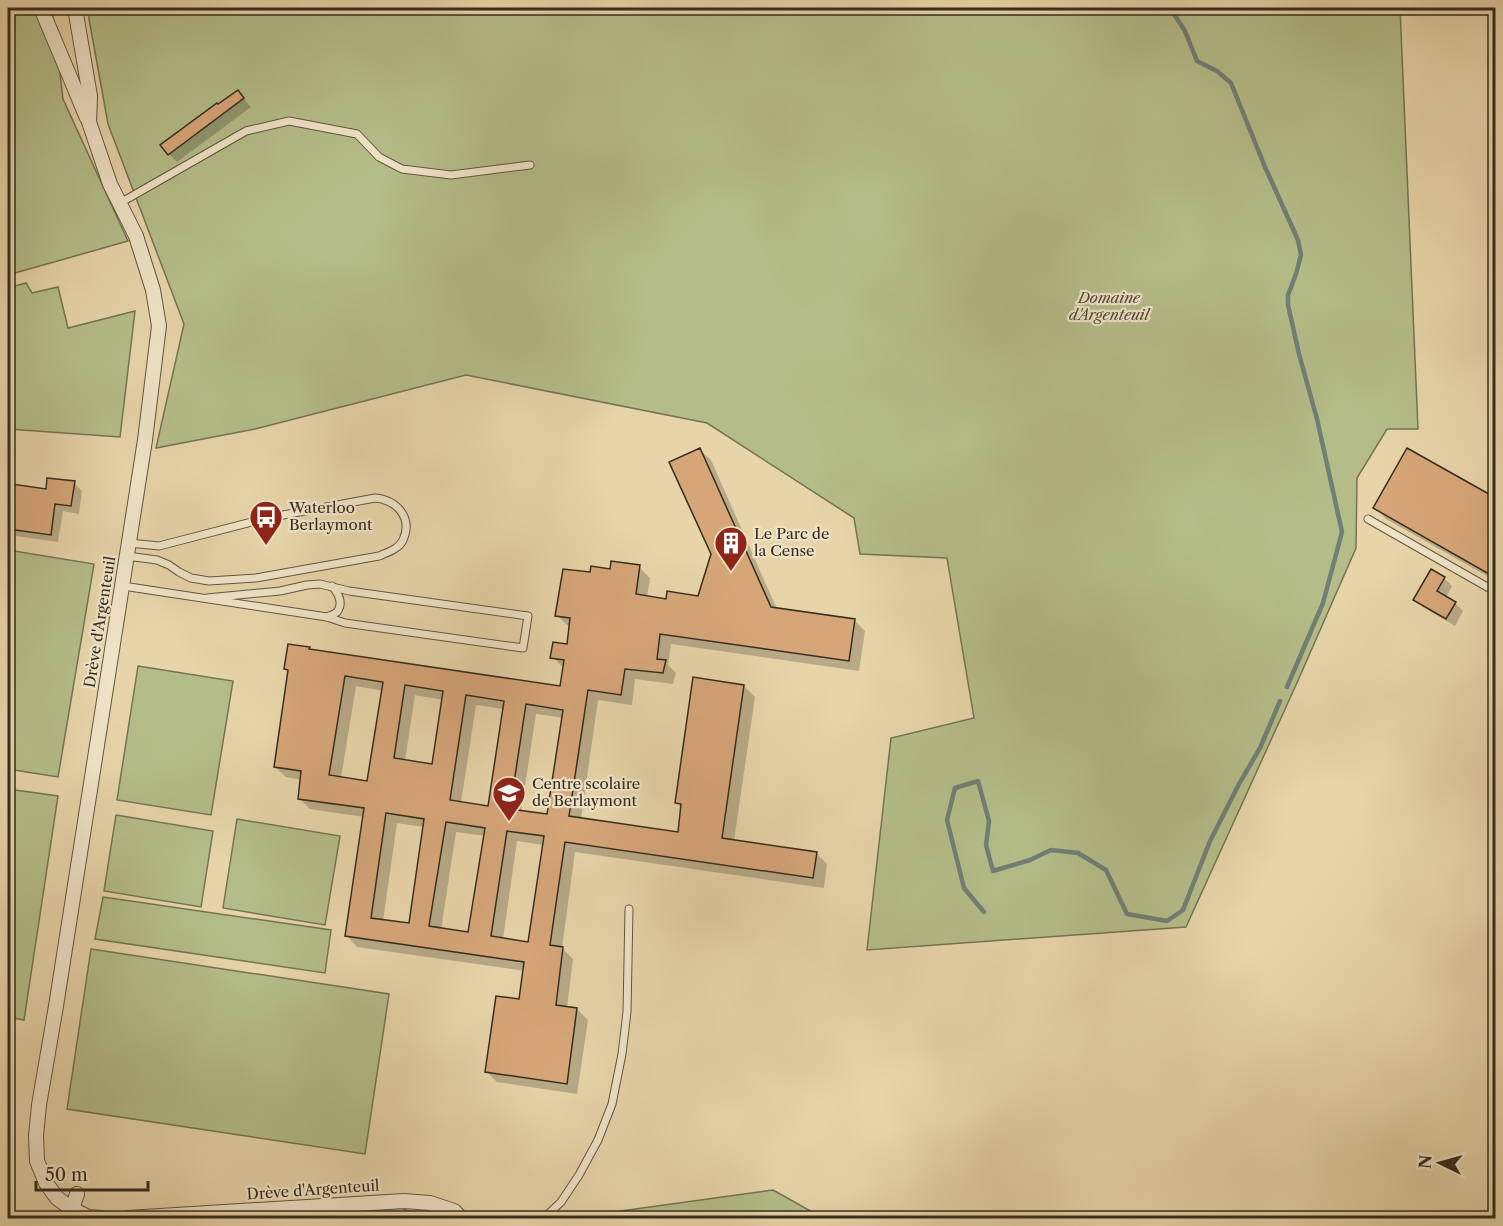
<svg xmlns="http://www.w3.org/2000/svg" width="1503" height="1226" viewBox="0 0 1503 1226" font-family="'Libre Caslon Text',serif">
<style>
.green{fill:#b4bd89;stroke:#757453;stroke-width:1.5}
.shadow{fill:#0003;fill-rule:evenodd}
.lines{fill:none;stroke-linecap:round;stroke-linejoin:round}
.stream{stroke:#717f76;stroke-width:4.5}
.building{fill:#d6a679;stroke:#362c1d;stroke-width:1.5;fill-rule:evenodd}
.service-casing{stroke:#625640;stroke-width:9}
.minor-casing{stroke:#625640;stroke-width:16}
.service{stroke:#efe3c7;stroke-width:7}
.minor{stroke:#efe3c7;stroke-width:14}
.labels{text-anchor:middle;stroke-width:4.5;stroke-linejoin:round;paint-order:stroke}
.park-label{font-size:15px;font-style:italic;fill:#4f4933;stroke:#efe3c7}
.poi-label{font-size:15px;fill:#362c1d;stroke:#efe3c7;text-anchor:start}
.street-label{font-size:15px;fill:#362c1d;stroke:#efe3c7}
</style>
<rect width="100%" height="100%" fill="#e7d4a9"/>
<filter id="stains"><feTurbulence type="fractalNoise" baseFrequency=".00333" numOctaves="4"/><feColorMatrix values="0 0 0 0 .2 0 0 0 0 .09 0 0 0 0 .02 0 0 0 .5 -.17"/></filter>
<radialGradient id="worn" r=".72"><stop offset=".6" stop-color="#630" stop-opacity="0"/><stop offset="1" stop-color="#630" stop-opacity=".3"/></radialGradient>
<!-- green -->
<g class="green">
<path d="M 8,8 L 52,8 L 63,99 L 128,241 L 8,275 Z"/>
<path d="M 87,8 L 1400,8 L 1418,429 L 1387,429 L 1357,478 L 1356,548 L 1296,685 L 1186,927 L 867,950 L 891,738 L 974,718 L 947,558 L 860,554 L 854,518 L 707,423 L 466,375 L 255,429 L 156,448 L 184,324 L 108,124 Z"/>
<path d="M 26,283 L 32,293 L 58,287 L 68,328 L 135,311 L 120,437 L 8,429 L 8,288 Z"/>
<path d="M 8,550 L 94,564 L 58,777 L 8,769 Z"/>
<path d="M 138,666 L 233,681 L 211,815 L 117,800 Z"/>
<path d="M 8,789 L 58,796 L 24,1020 L 8,1017 Z"/>
<path d="M 116,815 L 213,831 L 201,907 L 104,891 Z"/>
<path d="M 237,819 L 340,836 L 325,925 L 223,908 Z"/>
<path d="M 103,897 L 331,930 L 325,973 L 95,939 Z"/>
<path d="M 91,949 L 389,994 L 365,1154 L 67,1109 Z"/>
<path d="M 773,1190 L 823,1218 L 573,1218 L 577,1217 Z"/>
<path d="M 401,1208 L 427,1218 L 198,1218 Z"/>
</g>
<!-- shadow -->
<g class="shadow">
<path d="M 241,96 L 251,107 L 177,162 L 169,154 Z"/>
<path d="M 700,450 L 711,460 L 777,609 L 854,620 L 865,631 L 859,671 L 671,644 L 668,665 L 676,673 L 673,684 L 635,679 L 632,705 L 598,700 L 581,820 L 679,834 L 682,809 L 676,802 L 744,686 L 755,697 L 734,841 L 816,853 L 827,864 L 824,888 L 575,852 L 562,948 L 573,959 L 567,1008 L 577,1009 L 588,1020 L 577,1094 L 497,1082 L 486,1071 L 521,1001 L 525,971 L 357,947 L 347,936 L 364,817 L 310,809 L 299,798 L 302,780 L 286,777 L 275,767 L 289,672 L 286,669 L 289,646 L 309,649 L 311,651 L 561,688 L 564,668 L 552,657 L 568,646 L 571,627 L 568,626 L 557,615 L 591,574 L 639,567 L 650,578 L 647,598 L 668,600 L 699,598 L 713,554 ZM 356,686 L 383,691 L 369,782 L 341,778 ZM 415,695 L 443,700 L 433,766 L 405,761 ZM 476,705 L 504,709 L 489,807 L 461,803 ZM 536,714 L 564,718 L 549,816 L 521,812 ZM 397,823 L 424,827 L 410,925 L 383,921 ZM 456,832 L 485,836 L 470,934 L 441,930 ZM 517,841 L 544,845 L 529,943 L 503,939 Z"/>
<path d="M 74,483 L 82,491 L 79,514 L 63,511 L 58,542 L 16,536 L 8,528 L 47,490 Z"/>
<path d="M 1496,500 L 1496,581 L 1386,519 L 1375,508 Z"/>
<path d="M 1431,571 L 1444,578 L 1452,586 L 1446,598 L 1455,603 L 1463,611 L 1455,626 L 1423,607 L 1415,599 Z"/>
</g>
<g class="lines">
<!-- stream -->
<g class="stream">
<path d="M 1170,8 L 1185,31 L 1197,61 L 1217,71 L 1231,83 L 1265,167 L 1298,240 L 1301,255 L 1296,274 L 1288,295 L 1288,305 L 1299,354 L 1317,419 L 1342,532 L 1323,603 L 1287,687"/>
<path d="M 984,912 L 964,888 L 947,820 L 955,788 L 978,781 L 989,821 L 986,845 L 993,871 L 1030,860 L 1051,850 L 1078,853 L 1106,870 L 1127,914 L 1167,921 L 1183,910 L 1210,841 L 1239,784 L 1260,748 L 1280,701"/>
</g>
</g>
<!-- building -->
<g class="building">
<path d="M 238,90 L 244,98 L 168,155 L 160,145 L 217,103 L 218,104 Z"/>
<path d="M 700,448 L 771,607 L 855,619 L 849,661 L 660,634 L 657,659 L 666,660 L 663,673 L 625,669 L 621,695 L 588,690 L 569,816 L 678,832 L 681,804 L 675,803 L 693,677 L 744,685 L 722,838 L 817,852 L 813,878 L 565,842 L 550,945 L 563,947 L 556,1005 L 577,1008 L 567,1084 L 485,1072 L 496,996 L 519,999 L 524,962 L 345,936 L 364,808 L 298,799 L 301,771 L 274,767 L 288,670 L 284,669 L 288,644 L 310,647 L 309,649 L 560,686 L 564,660 L 550,658 L 553,642 L 567,644 L 570,618 L 555,616 L 563,569 L 590,572 L 591,566 L 610,569 L 611,561 L 640,565 L 636,594 L 666,599 L 667,591 L 698,596 L 711,554 L 669,462 ZM 345,676 L 383,682 L 367,781 L 329,775 ZM 405,685 L 443,691 L 432,764 L 394,758 ZM 466,695 L 504,701 L 488,806 L 450,800 ZM 526,704 L 563,710 L 547,814 L 510,809 ZM 386,813 L 424,819 L 409,923 L 371,918 ZM 446,822 L 485,828 L 468,932 L 429,926 ZM 507,831 L 544,836 L 528,942 L 491,936 Z"/>
<path d="M 1407,448 L 1496,498 L 1496,578 L 1373,508 Z"/>
<path d="M 47,478 L 75,481 L 71,506 L 55,504 L 51,535 L 8,529 L 12,484 L 46,489 Z"/>
<path d="M 1431,569 L 1445,577 L 1437,591 L 1456,602 L 1446,619 L 1413,600 Z"/>
</g>
<g class="lines">
<defs>
<g id="service">
<path d="M 120,203 L 246,131 L 289,121 L 357,134 L 379,157 L 402,169 L 451,175 L 530,165"/>
<path d="M 1368,519 L 1496,592"/>
<path d="M 127,556 L 157,560 L 169,565 L 179,572 L 191,578 L 209,581 L 256,578 L 379,556 C 388,552 399,549 403,540 C 413,518 397,500 375,498 L 267,518 L 159,546 L 129,543"/>
<path d="M 123,586 L 327,617 L 345,623 L 523,648 L 528,616 L 349,591 L 320,584 L 307,585 L 280,591 L 207,598"/>
<path d="M 327,617 C 330,615 334,615 337,612 C 344,603 338,593 332,586"/>
<path d="M 544,1218 L 561,1202 L 579,1175 L 598,1140 L 612,1104 L 622,1054 L 627,1012 L 629,909"/>
</g>
<g id="minor">
<path d="M 41,8 L 87,118"/>
<path d="M 75,8 L 90,96 L 89,122 L 110,184 L 136,236 L 153,290 L 159,326 L 145,440 L 56,1006 L 39,1105 L 36,1136 L 37,1161 L 46,1183 L 57,1198 L 72,1209 L 88,1217 L 101,1218"/>
<path d="M 65,1218 L 72,1209 L 77,1194"/>
<path d="M 128,1218 L 404,1201 L 430,1203 L 454,1211 L 461,1218"/>
</g>
</defs>
<!-- service casing -->
<use href="#service" class="service-casing"/>
<!-- minor casing -->
<use href="#minor" class="minor-casing"/>
<!-- service -->
<use href="#service" class="service"/>
<!-- minor -->
<use href="#minor" class="minor"/>
</g>
<!-- icons -->
<defs>
<symbol id="bus-pin" viewBox="-11 -11 22 30"><path d="M0 17L-7.5 6A9.5 9.5 0 1 1 7.5 6Z" fill="#8f2418" stroke="#efe3c7"/><path d="M-5-6H5V4H4V6H2V4H-2V6H-4V4H-5ZM-3.5-4V0h7V-4ZM-3.5 1.2v1.5H-2V1.2ZM2 1.2v1.5H3.5V1.2Z" fill="#fff"/></symbol>
<symbol id="building-pin" viewBox="-11 -11 22 30"><path d="M0 17L-7.5 6A9.5 9.5 0 1 1 7.5 6Z" fill="#8f2418" stroke="#efe3c7"/><path d="M-4-6H4V6H1V3H-1V6H-4ZM-2.5-4.3h1.7v1.8h-1.7ZM.8-4.3h1.7v1.8H.8ZM-2.5-1h1.7V.8h-1.7ZM.8-1h1.7V.8H.8Z" fill="#fff"/></symbol>
<symbol id="school-pin" viewBox="-11 -11 22 30"><path d="M0 17L-7.5 6A9.5 9.5 0 1 1 7.5 6Z" fill="#8f2418" stroke="#efe3c7"/><path d="M0-5L7-2L0 1L-7-2ZM-4 1L0 2.5L4 1V4Q0 6-4 4Z" fill="#fff"/></symbol>
</defs>
<g fill-rule="evenodd">
<use href="#bus-pin" x="247" y="498" width="38" height="52"/>
<use href="#building-pin" x="712" y="524" width="38" height="52"/>
<use href="#school-pin" x="490" y="774" width="38" height="52"/>
</g>
<g class="labels">
<!-- park labels -->
<g class="park-label">
<text x="1109" y="303">Domaine<tspan x="1109" dy="17">d'Argenteuil</tspan></text>
</g>
<!-- poi labels -->
<g class="poi-label">
<text x="289" y="513">Waterloo<tspan x="289" dy="17">Berlaymont</tspan></text>
<text x="754" y="539">Le Parc de<tspan x="754" dy="17">la Cense</tspan></text>
<text x="532" y="789">Centre scolaire<tspan x="532" dy="17">de Berlaymont</tspan></text>
</g>
<!-- street labels -->
<g class="street-label">
<text transform="translate(100 622) rotate(-81)" y="5">Drève d'Argenteuil</text>
<text transform="translate(313 1190) rotate(-4)" y="5">Drève d'Argenteuil</text>
</g>
</g>
<!-- margin -->
<rect width="1503" height="1226" fill="none" stroke="#e7d4a9" stroke-width="30"/>
<rect x="9" y="9" width="1485" height="1208" fill="none" stroke="#362c1d" stroke-width="3"/>
<rect x="15" y="15" width="1473" height="1196" fill="none" stroke="#362c1d" stroke-width="1.5"/>
<!-- north arrow -->
<g transform="translate(1440 1163) rotate(275)" stroke="#efe3c7" stroke-width="4.5" paint-order="stroke">
<path d="M0-4.5L10 22L0 15L-10 22Z" fill="#362c1d"/>
<text y="-9" font-size="16" font-weight="bold" text-anchor="middle" fill="#362c1d">N</text>
</g>
<!-- scale -->
<path d="M36 1181v9h112v-9" fill="none" stroke="#362c1d" stroke-width="3"/>
<text x="45" y="1181" font-size="18" fill="#362c1d" stroke="#efe3c7" stroke-width="4.5" paint-order="stroke">50 m</text>
<rect width="100%" height="100%" filter="url(#stains)"/>
<rect width="100%" height="100%" fill="url(#worn)"/>
</svg>
